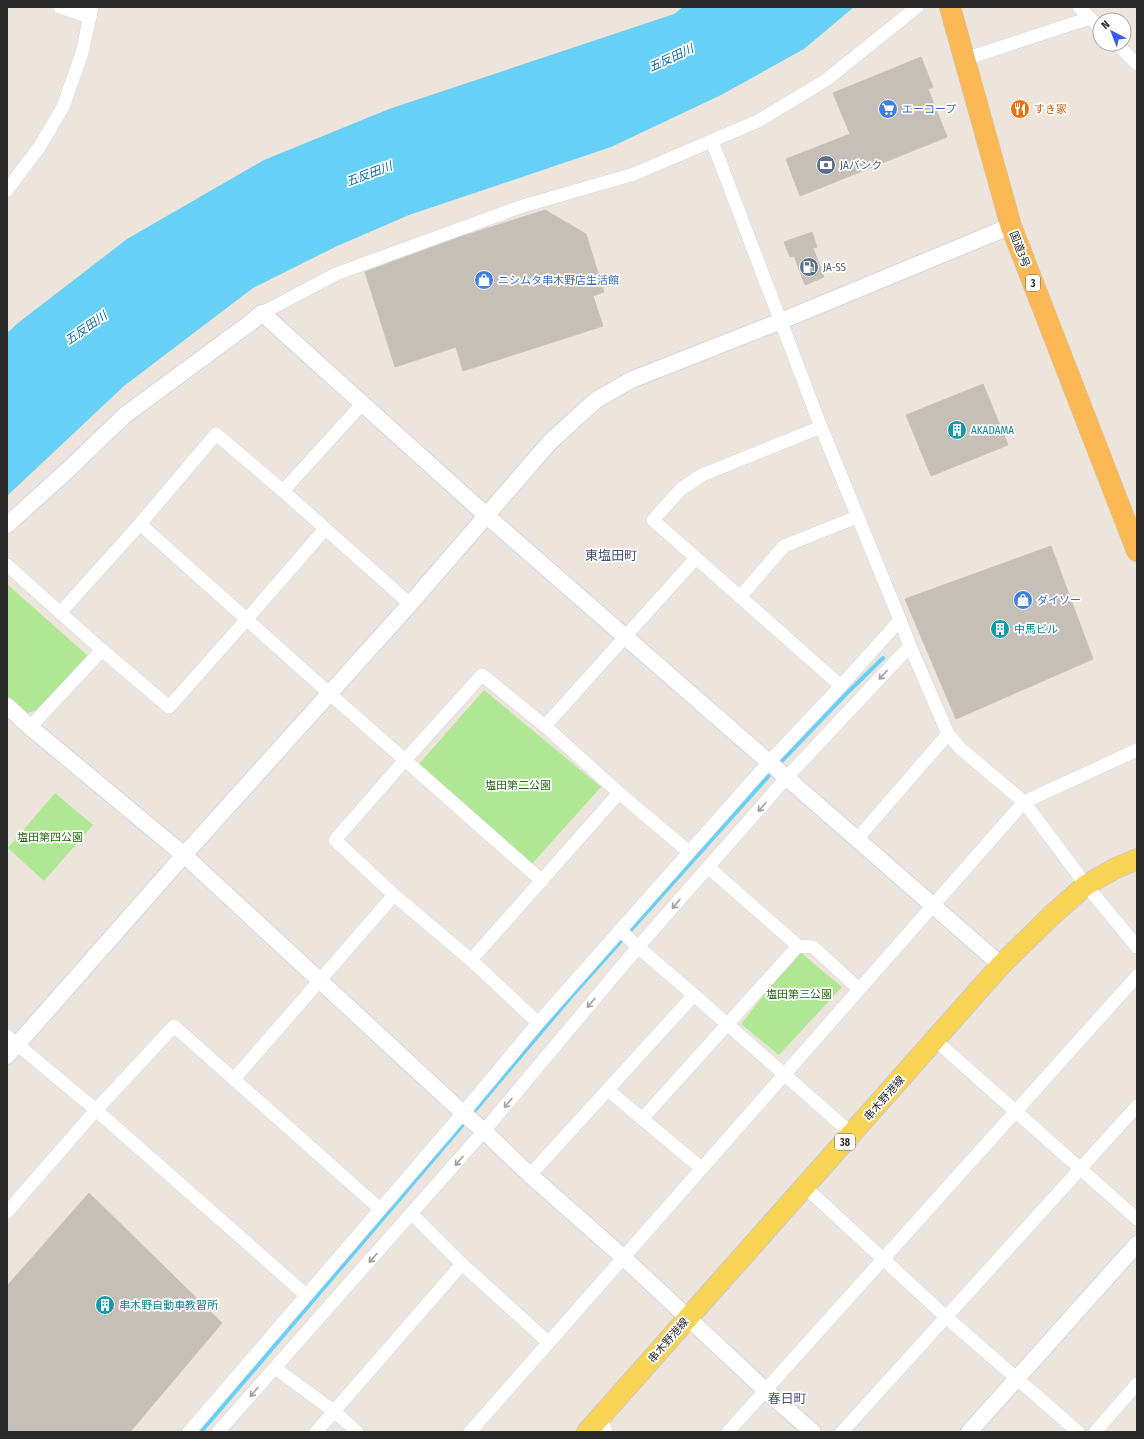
<svg xmlns="http://www.w3.org/2000/svg" width="1144" height="1439" viewBox="0 0 1144 1439" font-family="'Fira Sans Condensed','Noto Sans JP',sans-serif">
<style>
.green{fill:#b0e794}
.water{fill:#67d0f6}
.lines{fill:none;stroke-linecap:round;stroke-linejoin:round}
.stream{stroke:#67d0f6;stroke-width:4}
.building{fill:#c5bfb7;stroke:#c9c2b5}
.minor-casing{stroke:#d0d4e4;stroke-width:14}
.tertiary-casing{stroke:#d0d4e4;stroke-width:18}
.primary-casing{stroke:#c8c8c8;stroke-width:22}
.trunk-casing{stroke:#c8c8c8;stroke-width:22}
.minor{stroke:#fff;stroke-width:13}
.tertiary{stroke:#fff;stroke-width:16}
.primary{stroke:#f9d354;stroke-width:20}
.trunk{stroke:#fcb854;stroke-width:21}
.oneway{stroke:#9f9f9f}
.labels{text-anchor:middle;stroke-width:3.5;stroke-linejoin:round;paint-order:stroke}
.shield{fill:#fff;stroke:#6a6a6a;stroke-width:1}
.shield-label{font-size:10px;font-weight:bold;fill:#2a2a2a}
.shop-label{font-size:11px;fill:#366cbe;stroke:#fff;text-anchor:start}
.food-label{font-size:11px;fill:#c56008;stroke:#fff;text-anchor:start}
.service-label{font-size:11px;fill:#4e5e75;stroke:#fff;text-anchor:start}
.street-label{font-size:11px;fill:#2a2a2a;stroke:#fff}
.culture-label{font-size:11px;fill:#0d838f;stroke:#fff;text-anchor:start}
.park-label{font-size:11px;fill:#276c15;stroke:#fff}
.water-label{font-size:12px;font-style:italic;fill:#056da4;stroke:#fff}
.quarter-label{font-size:13px;fill:#47517e;stroke:#fff}
</style>
<rect width="100%" height="100%" fill="#ede5db"/>
<!-- green -->
<g class="green">
<path d="M 7,584 L 88,656 L 37,710 L 22,715 L 7,701 Z"/>
<path d="M 484,690 L 601,787 L 531,865 L 418,765 Z"/>
<path d="M 55,793 L 93,825 L 44,881 L 8,848 Z"/>
<path d="M 799,951 L 842,987 L 779,1055 L 741,1024 Z"/>
</g>
<!-- water -->
<path class="water" d="M 683,7 L 854,7 L 804,49 L 721,95 L 611,147 L 409,215 L 335,247 L 253,288 L 124,386 L 7,496 L 7,333 L 18,323 L 127,239 L 264,160 L 389,109 L 674,14 Z"/>
<g class="lines">
<!-- stream -->
<g class="stream">
<path d="M 778,765 L 846,694 L 883,658"/>
<path d="M 471,1115 L 570,998 L 774,770"/>
<path d="M 201,1432 L 467,1120"/>
</g>
</g>
<!-- building -->
<g class="building">
<path d="M 921,57 L 933,87 L 928,89 L 947,137 L 800,196 L 786,159 L 850,134 L 833,93 Z"/>
<path d="M 545,210 L 586,234 L 604,292 L 593,296 L 603,326 L 463,371 L 456,347 L 395,367 L 365,272 L 457,238 Z"/>
<path d="M 812,232 L 817,247 L 813,248 L 824,277 L 805,285 L 794,256 L 790,257 L 784,242 Z"/>
<path d="M 983,384 L 1008,445 L 931,476 L 906,415 Z"/>
<path d="M 1051,546 L 1093,659 L 956,719 L 905,599 Z"/>
<path d="M 89,1193 L 222,1323 L 130,1432 L 7,1432 L 7,1286 Z"/>
</g>
<g class="lines">
<defs>
<g id="minor">
<path d="M 60,7 L 90,17"/>
<path d="M 1079,7 L 1100,28"/>
<path d="M 1117,44 L 1137,64"/>
<path d="M 965,59 L 1090,18"/>
<path d="M 712,141 L 821,427 L 900,620 L 910,646 L 948,734 L 960,748 L 1024,802 L 1086,885 L 1137,947"/>
<path d="M 7,190 L 40,146 L 63,107 L 82,53 L 92,7"/>
<path d="M 262,313 L 336,274 L 523,206 L 634,174 L 758,121 L 826,80 L 917,7"/>
<path d="M 821,427 L 702,475 L 681,489 L 653,520 L 841,686"/>
<path d="M 283,491 L 363,403"/>
<path d="M 140,524 L 330,694 L 542,881"/>
<path d="M 7,565 L 102,650 L 169,707 L 247,619 L 325,529"/>
<path d="M 741,596 L 784,546 L 857,517"/>
<path d="M 60,613 L 140,524 L 216,434 L 283,491 L 410,604"/>
<path d="M 545,726 L 696,558"/>
<path d="M 30,727 L 102,650"/>
<path d="M 857,839 L 948,734"/>
<path d="M 708,867 L 798,946 L 813,947 L 859,989"/>
<path d="M 620,930 L 638,947 L 694,995 L 852,1134"/>
<path d="M 471,960 L 619,793"/>
<path d="M 538,1023 L 471,960 L 394,895 L 335,840 L 405,760 L 482,675 L 545,726 L 619,793 L 689,852"/>
<path d="M 7,1036 L 96,1110 L 306,1295"/>
<path d="M 935,1040 L 1137,1219"/>
<path d="M 234,1079 L 394,895"/>
<path d="M 608,1090 L 701,1168"/>
<path d="M 642,1119 L 798,946"/>
<path d="M 530,1175 L 694,995"/>
<path d="M 805,1187 L 946,1317 L 1078,1432"/>
<path d="M 7,1212 L 96,1110 L 174,1026 L 380,1209"/>
<path d="M 412,1214 L 462,1264 L 548,1342"/>
<path d="M 275,1368 L 335,1412 L 357,1432"/>
<path d="M 600,1417 L 606,1432"/>
<path d="M 189,1432 L 463,1113 L 538,1023 L 769,762 L 841,686 L 900,620"/>
<path d="M 218,1432 L 484,1131 L 638,947 L 787,777 L 910,646"/>
<path d="M 316,1432 L 462,1264"/>
<path d="M 470,1432 L 1024,802 L 1137,750"/>
<path d="M 728,1432 L 1137,976"/>
<path d="M 842,1432 L 1137,1106"/>
<path d="M 1095,1432 L 1137,1384"/>
</g>
<g id="tertiary">
<path d="M 7,525 L 70,468 L 125,415 L 250,323 L 262,313 L 487,516 L 1001,965"/>
<path d="M 7,706 L 30,727 L 184,855 L 463,1113 L 484,1131 L 530,1175 L 623,1257 L 765,1390 L 813,1432"/>
<path d="M 7,1056 L 184,855 L 410,604 L 550,442 L 596,400 L 631,380 L 781,321 L 1011,226"/>
<path d="M 969,1432 L 1137,1244"/>
</g>
<path id="primary" d="M 587,1432 L 1001,965 L 1051,916 L 1086,885 L 1116,868 L 1137,859"/>
<path id="trunk" d="M 950,7 L 1011,226 L 1137,551"/>
</defs>
<!-- minor casing -->
<use href="#minor" class="minor-casing"/>
<!-- tertiary casing -->
<use href="#tertiary" class="tertiary-casing"/>
<!-- primary casing -->
<use href="#primary" class="primary-casing"/>
<!-- trunk casing -->
<use href="#trunk" class="trunk-casing"/>
<!-- minor -->
<use href="#minor" class="minor"/>
<!-- tertiary -->
<use href="#tertiary" class="tertiary"/>
<!-- primary -->
<use href="#primary" class="primary"/>
<!-- trunk -->
<use href="#trunk" class="trunk"/>
</g>
<!-- one-way arrows -->
<defs><path id="oneway-shaft" d="M-6 0H5M1.5-3L5.5 0L1.5 3" fill="none" stroke-width="1.6" stroke-linecap="round" stroke-linejoin="round"/></defs>
<g class="oneway">
<use href="#oneway-shaft" transform="translate(883 675) rotate(133)"/>
<use href="#oneway-shaft" transform="translate(762 807) rotate(131)"/>
<use href="#oneway-shaft" transform="translate(676 904) rotate(131)"/>
<use href="#oneway-shaft" transform="translate(591 1003) rotate(130)"/>
<use href="#oneway-shaft" transform="translate(508 1103) rotate(130)"/>
<use href="#oneway-shaft" transform="translate(459 1161) rotate(131)"/>
<use href="#oneway-shaft" transform="translate(373 1258) rotate(132)"/>
<use href="#oneway-shaft" transform="translate(254 1392) rotate(131)"/>
</g>
<!-- icons -->
<defs>
<symbol id="supermarket-disc" viewBox="-11 -11 22 22"><circle r="9.5" fill="#3f7fe0" stroke="#fff"/><path d="M-6-5.5h2.5l.6 2H6L4.5 2H-2.5L-4.4-4H-6ZM-1.5 3.2a1.3 1.3 0 1 0 .1 0ZM3 3.2a1.3 1.3 0 1 0 .1 0Z" fill="#fff"/></symbol>
<symbol id="restaurant-disc" viewBox="-11 -11 22 22"><circle r="9.5" fill="#e8710a" stroke="#fff"/><path d="M-5-6h1v4h1v-4h1v4h1v-4h1v5L-1.5 .5V6h-2V.5L-5-1ZM5-6V6H3V1.5H1.5Q1.5-4 5-6Z" fill="#fff"/></symbol>
<symbol id="bank-disc" viewBox="-11 -11 22 22"><circle r="9.5" fill="#5c6f8a" stroke="#fff"/><path d="M-6-4H6V4H-6ZM0-2.3a2.3 2.3 0 1 0 0 4.6a2.3 2.3 0 1 0 0-4.6Z" fill="#fff"/></symbol>
<symbol id="fuel-disc" viewBox="-11 -11 22 22"><circle r="9.5" fill="#5c6f8a" stroke="#fff"/><path d="M-5.5-6h7V0h2V4h1.3V-2.5L3-4.5l.8-.8L6-3V5H2.5V1h-1V6h-7ZM-4.2-4.7v3.2H.2V-4.7Z" fill="#fff"/></symbol>
<symbol id="shop-disc" viewBox="-11 -11 22 22"><circle r="9.5" fill="#3f7fe0" stroke="#fff"/><path d="M-5-2.5h2.3a2.7 3.5 0 0 1 5.4 0H5L5.5 6h-11ZM-1.5-2.5h3a1.5 2.3 0 0 0-3 0Z" fill="#fff"/></symbol>
<symbol id="building-disc" viewBox="-11 -11 22 22"><circle r="9.5" fill="#0f9aa8" stroke="#fff"/><path d="M-4-6H4V6H1V3H-1V6H-4ZM-2.5-4.3h1.7v1.8h-1.7ZM.8-4.3h1.7v1.8H.8ZM-2.5-1h1.7V.8h-1.7ZM.8-1h1.7V.8H.8Z" fill="#fff"/></symbol>
</defs>
<g fill-rule="evenodd">
<use href="#supermarket-disc" x="877" y="98" width="22" height="22"/>
<use href="#restaurant-disc" x="1009" y="98" width="22" height="22"/>
<use href="#bank-disc" x="815" y="154" width="22" height="22"/>
<use href="#fuel-disc" x="798" y="256" width="22" height="22"/>
<use href="#shop-disc" x="473" y="269" width="22" height="22"/>
<use href="#building-disc" x="946" y="419" width="22" height="22"/>
<use href="#shop-disc" x="1012" y="589" width="22" height="22"/>
<use href="#building-disc" x="989" y="618" width="22" height="22"/>
<use href="#building-disc" x="94" y="1294" width="22" height="22"/>
</g>
<g class="labels">
<!-- shield labels -->
<g class="shield">
<rect x="1026" y="275" width="14" height="16" rx="3"/>
<rect x="835" y="1134" width="20" height="16" rx="3"/>
</g>
<g class="shield-label">
<text x="1033" y="287">3</text>
<text x="845" y="1146">38</text>
</g>
<!-- shop labels -->
<g class="shop-label">
<text x="902" y="113">エーコープ</text>
<text x="498" y="284">ニシムタ串木野店生活館</text>
<text x="1037" y="604">ダイソー</text>
</g>
<!-- food labels -->
<g class="food-label">
<text x="1034" y="113">すき家</text>
</g>
<!-- service labels -->
<g class="service-label">
<text x="840" y="169">JAバンク</text>
<text x="823" y="271">JA-SS</text>
</g>
<!-- street labels -->
<g class="street-label">
<text transform="translate(1020 249) rotate(69)" y="4">国道3号</text>
<text transform="translate(884 1098) rotate(-49)" y="4">串木野港線</text>
<text transform="translate(668 1340) rotate(-49)" y="4">串木野港線</text>
</g>
<!-- culture labels -->
<g class="culture-label">
<text x="971" y="434">AKADAMA</text>
<text x="1014" y="633">中馬ビル</text>
<text x="119" y="1309">串木野自動車教習所</text>
</g>
<!-- park labels -->
<g class="park-label">
<text x="518" y="789">塩田第二公園</text>
<text x="50" y="841">塩田第四公園</text>
<text x="799" y="998">塩田第三公園</text>
</g>
<!-- water labels -->
<g class="water-label">
<text transform="translate(671 58) rotate(-25)" y="4">五反田川</text>
<text transform="translate(369 174) rotate(-21)" y="4">五反田川</text>
<text transform="translate(86 328) rotate(-35)" y="4">五反田川</text>
</g>
<!-- quarter labels -->
<g class="quarter-label">
<text x="611" y="560">東塩田町</text>
<text x="787" y="1403">春日町</text>
</g>
</g>
<!-- border -->
<rect width="1144" height="1439" fill="none" stroke="#2a2a2a" stroke-width="16"/>
<!-- north arrow -->
<g transform="translate(1112 32) rotate(318)"><circle r="19" fill="#ffffff" stroke="#aaaaaa"/>
<path d="M0-3L7 15L0 10L-7 15Z" fill="#365cff"/>
<text y="-6" font-size="11" font-weight="bold" text-anchor="middle" fill="#2a2a2a">N</text>
</g>
</svg>
